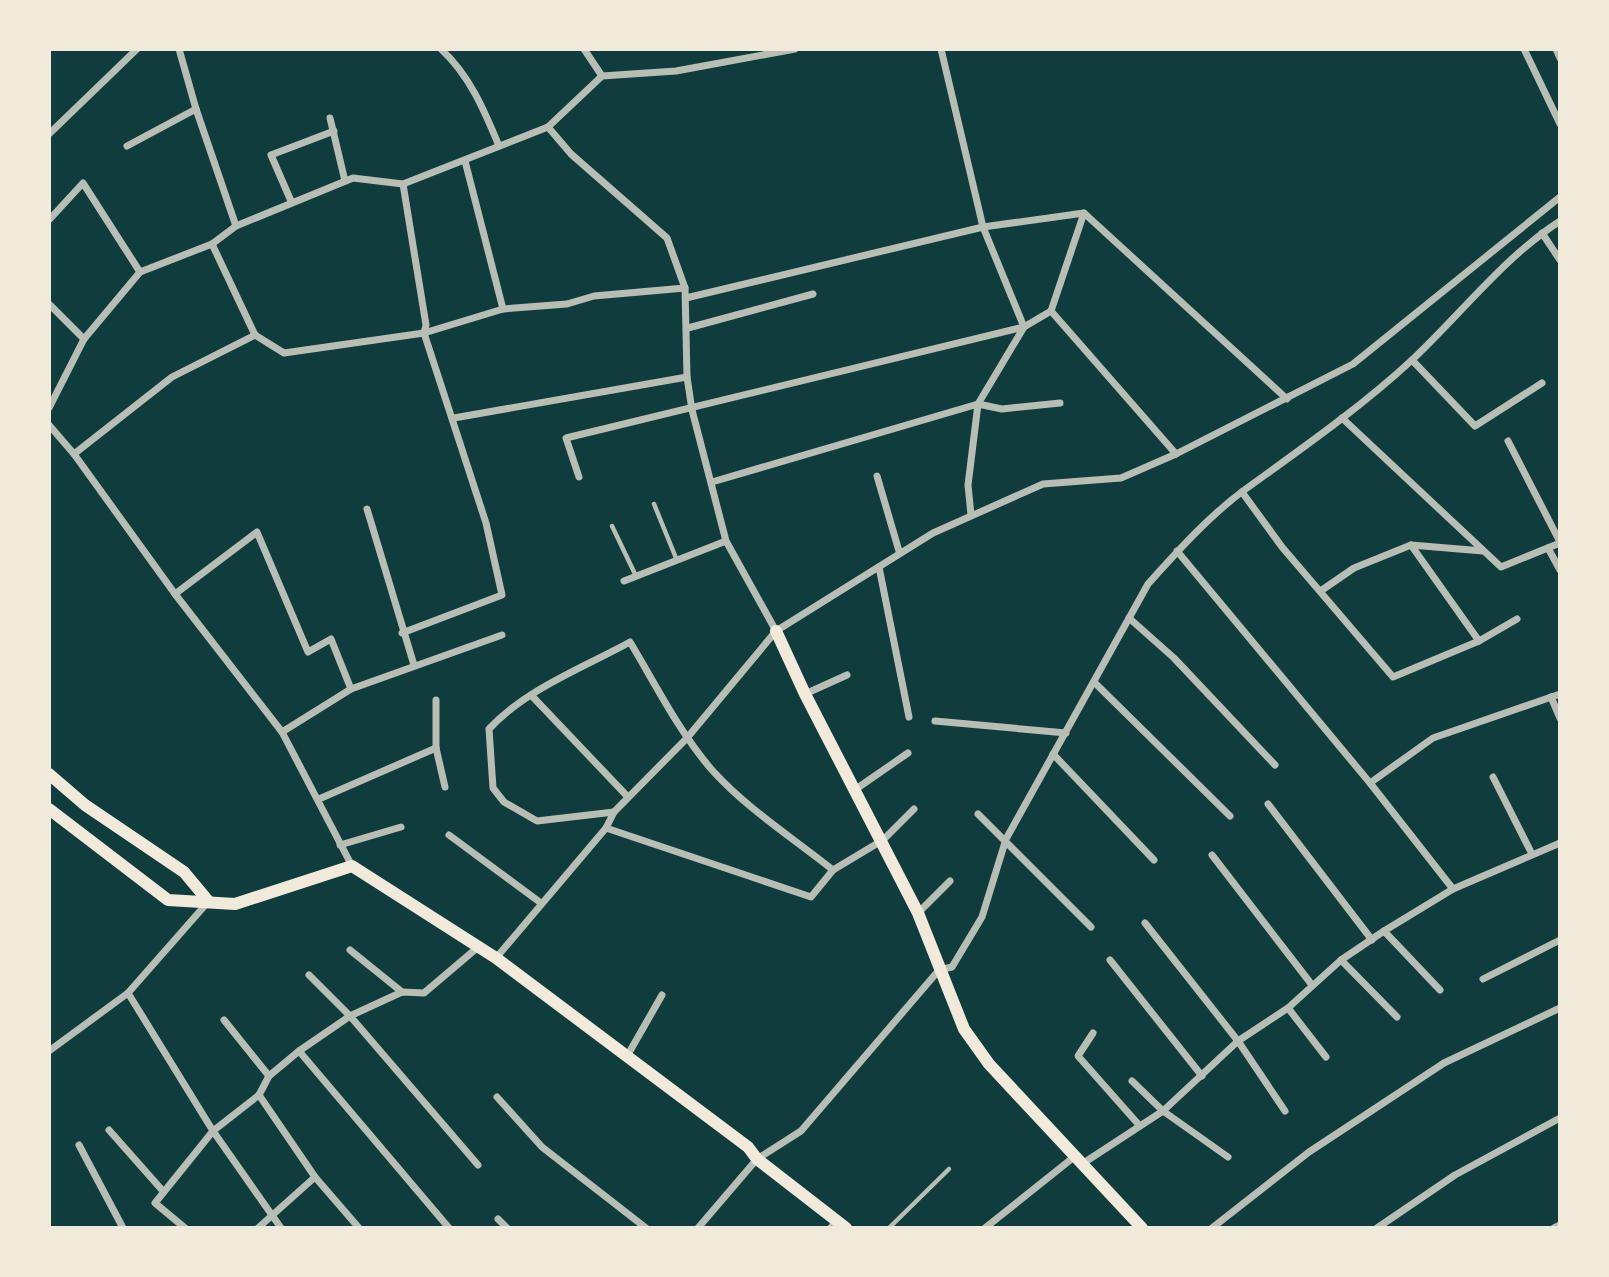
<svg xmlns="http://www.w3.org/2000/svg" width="1609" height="1277" viewBox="0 0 1609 1277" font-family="'Public Sans',sans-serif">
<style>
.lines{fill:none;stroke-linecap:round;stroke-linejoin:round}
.service{stroke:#b8beb3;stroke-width:4.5}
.minor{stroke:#b8beb3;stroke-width:7}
.secondary{stroke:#f1e9da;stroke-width:12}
</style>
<rect width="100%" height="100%" fill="#0f3d3e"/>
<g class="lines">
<!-- service -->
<g class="service">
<path d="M 654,504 L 676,558"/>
<path d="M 612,526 L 635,574"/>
<path d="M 829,1228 L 835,1221"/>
<path d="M 889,1228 L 949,1169"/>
</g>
<!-- minor -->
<g class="minor">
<path d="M 179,49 L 196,109 L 236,226"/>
<path d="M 441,49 C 470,76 484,110 499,146"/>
<path d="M 584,49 L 602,76"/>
<path d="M 941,49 L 983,227 L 1024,327"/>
<path d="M 1524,49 L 1560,124"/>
<path d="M 1556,49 L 1560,58"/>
<path d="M 330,118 L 345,181"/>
<path d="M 548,127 L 571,154 L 667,238 L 685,288 L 687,377 L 692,410 L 726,541 L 776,631"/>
<path d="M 49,134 L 137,49"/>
<path d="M 127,146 L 196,109"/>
<path d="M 465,161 L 503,309"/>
<path d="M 291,201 L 271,155 L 334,131"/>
<path d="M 49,220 L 83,183 L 140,272"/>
<path d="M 1542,233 L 1560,260"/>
<path d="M 212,244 L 255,335"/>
<path d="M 686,298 L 983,227 L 1084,213 L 1287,399"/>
<path d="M 49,304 L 84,339"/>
<path d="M 1051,311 L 1084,213"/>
<path d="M 688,328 L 813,294"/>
<path d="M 255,335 L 284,353 L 424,333 L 503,309 L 567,304 L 594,296 L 685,288"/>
<path d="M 1412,360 L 1475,426 L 1542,383"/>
<path d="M 49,408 L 84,339 L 140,272 L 212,244 L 236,226 L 353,178 L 403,184 L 548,127 L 602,76 L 676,71 L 795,49"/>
<path d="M 454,418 L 687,377"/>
<path d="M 1342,418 L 1501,567 L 1560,543"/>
<path d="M 49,425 L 74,454 L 175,594 L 282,732 L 352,866"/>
<path d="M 1508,441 L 1560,542"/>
<path d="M 74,454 L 172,377 L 255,335"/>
<path d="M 877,476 L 899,551"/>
<path d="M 579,477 L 566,438 L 1024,327 L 1051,311 L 1176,454"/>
<path d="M 712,482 L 978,404 L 1002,409 L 1060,403"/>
<path d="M 1242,492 L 1282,547 L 1393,677 L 1479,641 L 1517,619"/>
<path d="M 367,509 L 414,665"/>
<path d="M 971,515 L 968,485 L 978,404 L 1024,327"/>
<path d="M 1411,545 L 1479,641"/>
<path d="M 1548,548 L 1560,570"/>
<path d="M 1177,551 L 1370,783 L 1453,889"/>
<path d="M 879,567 L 909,717"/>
<path d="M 624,581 L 726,541"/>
<path d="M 1322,590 L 1354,568 L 1411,545 L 1483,551"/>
<path d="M 175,594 L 257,532 L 308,652 L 331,639 L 351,689"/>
<path d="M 1129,618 L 1174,658 L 1275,765"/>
<path d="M 402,633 L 502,595 L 486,523 L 424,333 L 426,325 L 403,184"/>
<path d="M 1095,683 L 1230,816"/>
<path d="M 805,694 L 847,675"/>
<path d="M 531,695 L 628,797"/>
<path d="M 1551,697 L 1560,718"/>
<path d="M 436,700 L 436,748 L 445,787"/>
<path d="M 935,721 L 1066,733"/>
<path d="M 282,732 L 351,689 L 502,635"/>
<path d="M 1053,754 L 1154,860"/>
<path d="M 1493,777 L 1532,854"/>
<path d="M 1370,783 L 1433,738 L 1560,694"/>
<path d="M 856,789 L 908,753"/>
<path d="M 319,799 L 436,748"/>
<path d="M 1268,804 L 1372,940"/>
<path d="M 614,812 L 537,821 L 504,802 L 493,788 L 489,729 C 526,689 583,668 630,642 C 656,685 679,732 712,770 C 746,808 793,838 833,870"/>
<path d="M 978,814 L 1091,927"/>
<path d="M 606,828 L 811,897 L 833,870 L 883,840 L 914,809"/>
<path d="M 449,835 L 541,903"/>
<path d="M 340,845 L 401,827"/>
<path d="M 1212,855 L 1312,985"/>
<path d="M 918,913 L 950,881"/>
<path d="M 1145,923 L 1238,1041 L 1285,1111"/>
<path d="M 1384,931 L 1440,990"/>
<path d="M 350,950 L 402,992"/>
<path d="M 496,958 L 606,828 L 614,812 L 687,738 L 776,631 L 933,533 L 1043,484 L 1121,478 L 1176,454 L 1353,364 L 1560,197"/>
<path d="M 1110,960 L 1202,1076"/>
<path d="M 1341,960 L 1397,1017"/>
<path d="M 309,975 L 350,1016 L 478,1165"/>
<path d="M 1483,979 L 1560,940"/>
<path d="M 128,993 L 213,1131 L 281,1228"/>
<path d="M 1288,1008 L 1326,1057"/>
<path d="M 224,1020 L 269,1076"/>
<path d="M 1093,1033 L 1078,1056 L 1139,1125"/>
<path d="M 49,1051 L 128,993 L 208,902"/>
<path d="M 299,1051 L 449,1228"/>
<path d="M 626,1058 L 662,995"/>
<path d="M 1132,1081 L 1163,1111 L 1228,1157"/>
<path d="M 259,1095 L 315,1177 L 359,1228"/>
<path d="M 497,1097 L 542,1147 L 646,1228"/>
<path d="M 109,1130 L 162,1190"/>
<path d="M 79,1145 L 123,1228"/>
<path d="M 1082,1164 L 1163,1111 L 1238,1041 L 1288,1008 L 1341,960 L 1384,931 L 1453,889 L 1560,843"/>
<path d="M 498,1219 L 507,1228"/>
<path d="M 185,1228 L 155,1203 L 213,1131 L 259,1095 L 269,1076 L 299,1051 L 350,1016 L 402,992 L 424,993 L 477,948"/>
<path d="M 258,1228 L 315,1177"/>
<path d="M 698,1228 L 757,1159 L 801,1131 L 939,970 L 952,967 L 982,917 L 1006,839 L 1148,584 C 1177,552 1208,517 1243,491 C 1301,449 1360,408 1412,360 C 1462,313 1502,259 1560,221"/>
<path d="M 985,1228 L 1074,1157"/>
<path d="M 1212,1228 L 1309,1152 L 1444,1063 L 1560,1008"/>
<path d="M 1377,1228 L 1455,1175 L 1560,1118"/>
<path d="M 1554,1228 L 1560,1225"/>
</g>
<!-- secondary -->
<g class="secondary">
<path d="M 776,631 L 805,694 L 918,913 L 964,1029 L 989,1064 L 1142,1228"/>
<path d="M 49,774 L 85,805 L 184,872 L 209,902"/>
<path d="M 49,809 L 168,900 L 235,904 L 352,866 L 496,958 L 748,1147 L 757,1159 L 846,1228"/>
</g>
</g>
<!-- border -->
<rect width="1609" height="1277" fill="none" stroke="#f1e9da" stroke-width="102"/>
</svg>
